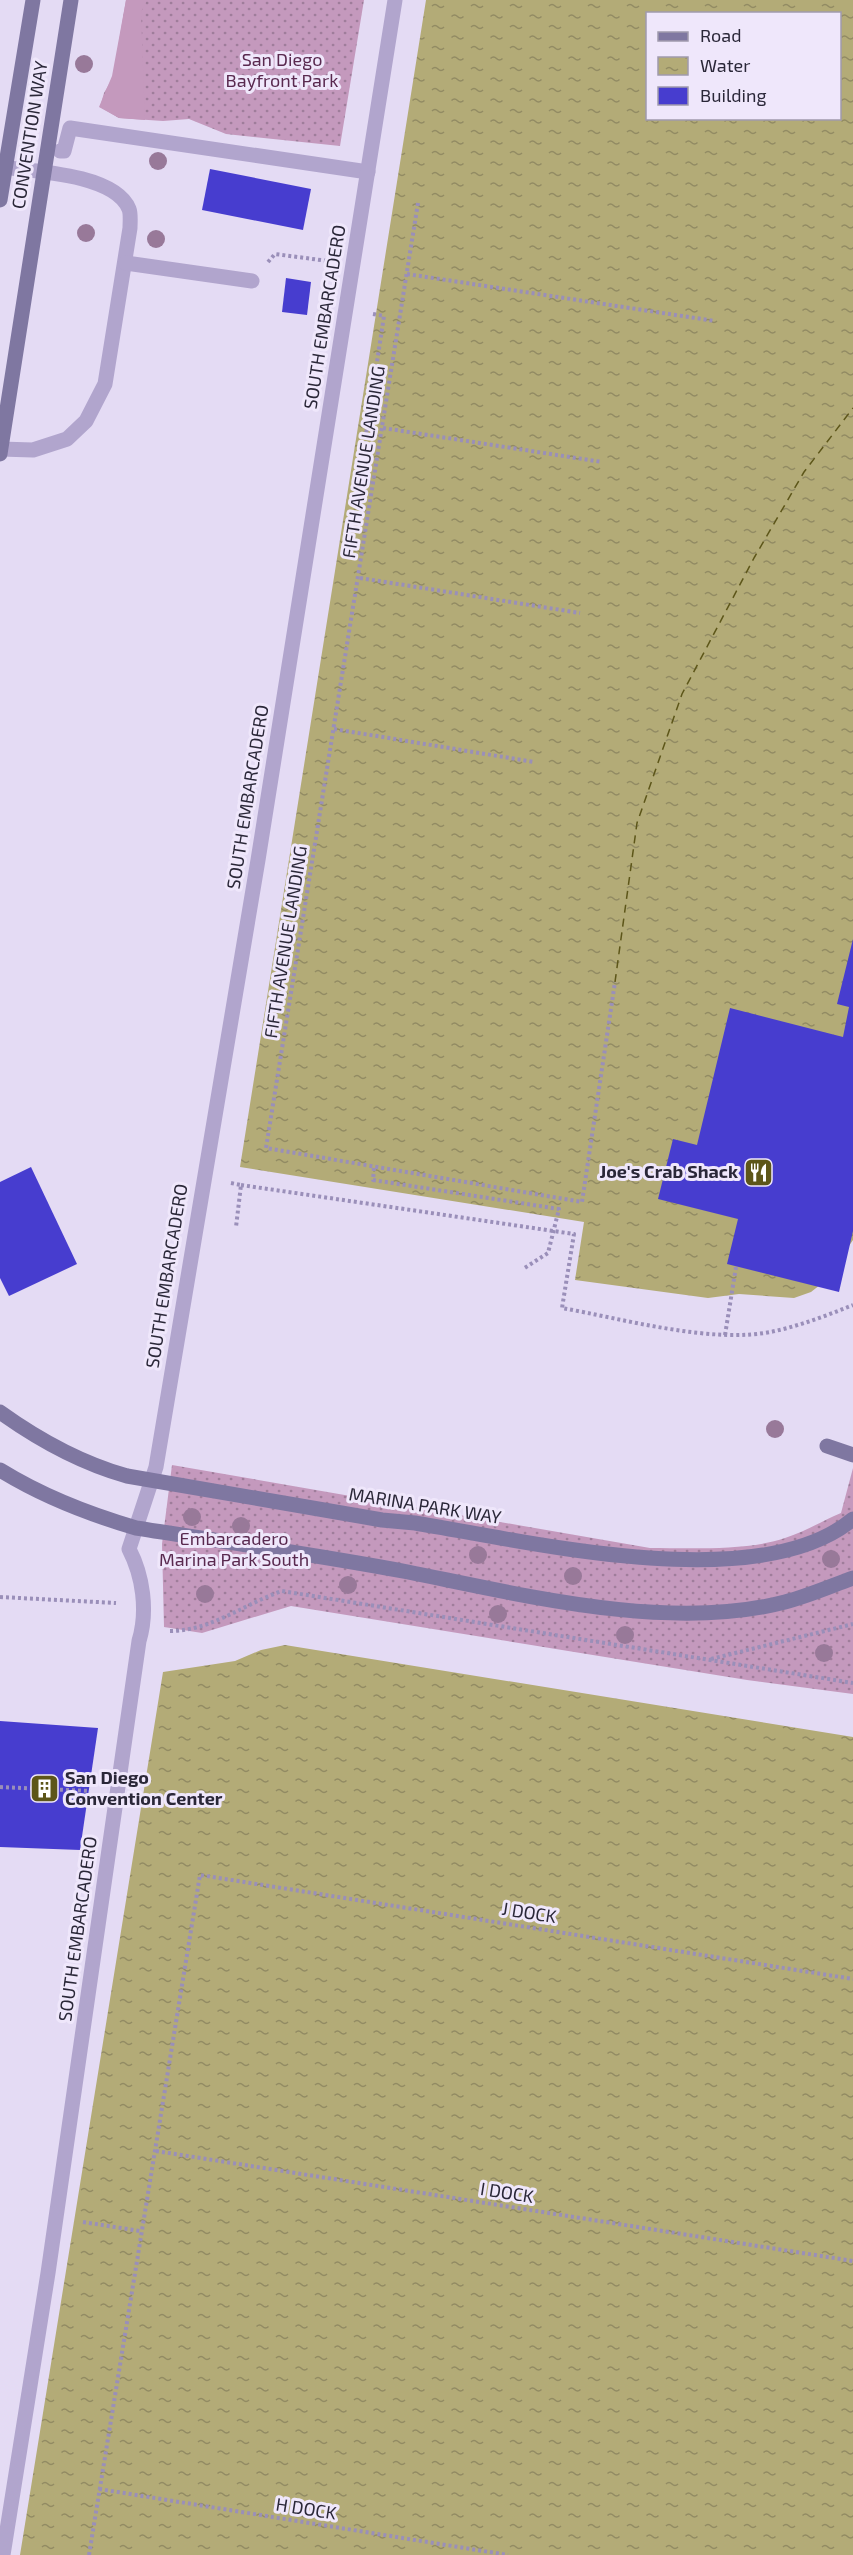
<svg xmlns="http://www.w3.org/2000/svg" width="853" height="2555" viewBox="0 0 853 2555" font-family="'Exo 2',sans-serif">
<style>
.grass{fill:url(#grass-dots)}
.garden{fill:#c499bd}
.water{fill:url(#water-ripples);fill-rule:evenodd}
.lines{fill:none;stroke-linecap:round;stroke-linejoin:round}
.ferry{stroke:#5d5619;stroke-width:1.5;stroke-dasharray:8 6;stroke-linecap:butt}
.building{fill:#473dcf}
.path{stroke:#9a8fb9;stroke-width:4;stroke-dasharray:3 3;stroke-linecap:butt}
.lane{stroke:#b1a5cd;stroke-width:15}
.street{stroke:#b1a5cd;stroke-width:15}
.secondary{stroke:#7f77a1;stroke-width:15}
.tree{fill:#987999}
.labels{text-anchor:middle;stroke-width:6;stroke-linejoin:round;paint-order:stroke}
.park-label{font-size:18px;fill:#59294f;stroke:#efe7fb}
.street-label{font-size:18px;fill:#2a2738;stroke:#efe7fb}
.poi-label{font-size:18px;font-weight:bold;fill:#2a2738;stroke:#efe7fb;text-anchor:end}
</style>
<defs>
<pattern id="grass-dots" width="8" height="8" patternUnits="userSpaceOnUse" patternTransform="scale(1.5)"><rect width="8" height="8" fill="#c499bd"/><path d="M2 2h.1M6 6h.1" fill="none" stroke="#9f7d9b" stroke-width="1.8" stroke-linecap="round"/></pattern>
<pattern id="water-ripples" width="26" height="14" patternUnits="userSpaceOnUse" patternTransform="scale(1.5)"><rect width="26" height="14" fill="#b3ab77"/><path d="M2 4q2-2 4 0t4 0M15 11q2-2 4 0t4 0" fill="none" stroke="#928b63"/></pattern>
</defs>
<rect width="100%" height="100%" fill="#e4dbf4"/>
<!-- grass -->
<g class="grass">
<path d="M 126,0 L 364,0 L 340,146 L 226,134 L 189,119 L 163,121 L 119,118 L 100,107 L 104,93 L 113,77 Z"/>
<path d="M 172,1465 L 650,1548 C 689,1548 748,1551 785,1538 C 804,1532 822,1521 841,1513 L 853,1468 L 853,1694 L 747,1680 L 291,1606 L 202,1633 L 164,1627 L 162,1544 Z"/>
</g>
<!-- garden -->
<path class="garden" d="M 126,0 L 147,0 L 141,12 L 145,120 L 119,118 L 99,107 L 112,76 Z"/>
<!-- water -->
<g class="water">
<path d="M 426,0 L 853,0 L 853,1240 L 825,1281 L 811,1292 L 794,1298 L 739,1294 L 708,1298 L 575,1280 L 584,1222 L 240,1167 ZM 648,14 L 840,14 L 840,118 L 648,118 Z"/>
<path d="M 285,1645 L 853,1737 L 853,2555 L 20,2555 L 163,1672 L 235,1661 L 261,1650 Z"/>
</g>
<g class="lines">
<!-- ferry -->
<path class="ferry" d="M 615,982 L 637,823 L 682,694 L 754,558 L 804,472 L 853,408"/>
</g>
<!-- building -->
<g class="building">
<path d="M 210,169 L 311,189 L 303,230 L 202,210 Z"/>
<path d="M 286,278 L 311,282 L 307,315 L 282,312 Z"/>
<path d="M 853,939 L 853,1231 L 839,1292 L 727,1264 L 738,1219 L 658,1199 L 673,1139 L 697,1145 L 730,1008 L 843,1037 L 849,1007 L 837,1004 Z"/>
<path d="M 31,1167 L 77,1264 L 9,1296 L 0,1278 L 0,1182 Z"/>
<path d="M 0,1721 L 98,1728 L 80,1850 L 0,1847 Z"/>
</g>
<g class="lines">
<!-- path -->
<g class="path">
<path d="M 418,203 L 266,1148 L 582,1202 L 615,982"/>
<path d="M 268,262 L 275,254 L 328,261"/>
<path d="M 407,274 L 715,321"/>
<path d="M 373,314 L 384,316 L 359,480 L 373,483"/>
<path d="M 383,428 L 602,462"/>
<path d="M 360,578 L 580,613"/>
<path d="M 334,729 L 534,762"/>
<path d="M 374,1168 L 373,1180 L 559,1209 L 548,1253 L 523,1269"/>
<path d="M 231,1183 L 241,1185 L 236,1227"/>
<path d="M 241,1185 L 574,1234 L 562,1308 C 624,1319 714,1345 775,1331 C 802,1325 828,1315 853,1305"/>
<path d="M 725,1335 L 736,1267"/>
<path d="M 0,1597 L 116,1603"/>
<path d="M 170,1631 C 211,1631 244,1604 282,1591 L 853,1683"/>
<path d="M 711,1659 L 853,1624"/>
<path d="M 0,1787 L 90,1791"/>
<path d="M 156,2151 L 853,2261"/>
<path d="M 83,2222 L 140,2231"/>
<path d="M 99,2489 L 508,2555"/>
<path d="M 89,2555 L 200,1875 L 853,1979"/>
</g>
<!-- lane -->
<g class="lane">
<path d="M 0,167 C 33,171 115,174 129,209 C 131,214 130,222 130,228 L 105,384 L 86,421 L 67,439 L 33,450 L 0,449"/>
<path d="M 126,263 L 252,281"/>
</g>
<!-- street -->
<g class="street">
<path d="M 60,151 L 64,151 L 70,128 L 368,172"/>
<path d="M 3,2555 L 48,2273 L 139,1641 C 148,1611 143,1576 129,1549 L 156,1467 L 258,860 L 395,0"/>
</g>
<!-- secondary -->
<g class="secondary">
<path d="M 0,200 L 33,0"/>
<path d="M 0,454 L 71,0"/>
<path d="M 0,1412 C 39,1440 81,1463 127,1476 L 382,1520 L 415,1523 C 527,1541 759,1598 853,1519"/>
<path d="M 827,1446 L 853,1455"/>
<path d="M 0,1470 C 42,1496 88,1514 136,1528 C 226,1542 318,1555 408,1572 C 523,1595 670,1632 785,1602 C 808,1596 831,1586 853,1578"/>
</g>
</g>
<!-- trees -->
<g class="tree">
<circle cx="84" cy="64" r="9"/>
<circle cx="158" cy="161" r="9"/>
<circle cx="86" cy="233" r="9"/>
<circle cx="156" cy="239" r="9"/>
<circle cx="775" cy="1429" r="9"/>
<circle cx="192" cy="1517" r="9"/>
<circle cx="241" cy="1526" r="9"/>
<circle cx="478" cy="1555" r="9"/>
<circle cx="831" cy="1559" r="9"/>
<circle cx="573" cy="1576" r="9"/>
<circle cx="348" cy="1585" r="9"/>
<circle cx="205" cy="1594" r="9"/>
<circle cx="498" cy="1614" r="9"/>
<circle cx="625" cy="1635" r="9"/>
<circle cx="824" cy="1653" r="9"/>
</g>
<!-- icons -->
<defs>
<symbol id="restaurant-square" viewBox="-11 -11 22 22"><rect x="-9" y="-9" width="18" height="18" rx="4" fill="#5d5619" stroke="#efe7fb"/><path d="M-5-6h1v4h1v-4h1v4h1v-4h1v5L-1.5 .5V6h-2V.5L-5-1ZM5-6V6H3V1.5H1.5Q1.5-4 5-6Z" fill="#fff"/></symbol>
<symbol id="building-square" viewBox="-11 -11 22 22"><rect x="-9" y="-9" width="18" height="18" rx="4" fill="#5d5619" stroke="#efe7fb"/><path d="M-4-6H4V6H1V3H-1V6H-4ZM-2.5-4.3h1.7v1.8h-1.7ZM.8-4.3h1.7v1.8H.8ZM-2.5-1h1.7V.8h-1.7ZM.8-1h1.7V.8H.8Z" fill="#fff"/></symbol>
</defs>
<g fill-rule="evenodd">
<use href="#restaurant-square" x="742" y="1156" width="33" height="33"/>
<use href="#building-square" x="28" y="1772" width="33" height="33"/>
</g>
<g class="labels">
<!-- park labels -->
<g class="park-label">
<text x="282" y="66">San Diego<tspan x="282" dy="21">Bayfront Park</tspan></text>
<text x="234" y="1545">Embarcadero<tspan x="234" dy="21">Marina Park South</tspan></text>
</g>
<!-- street labels -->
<g class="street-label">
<text transform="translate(30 135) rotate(-81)" y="6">CONVENTION WAY</text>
<text transform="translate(325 317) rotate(-81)" y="6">SOUTH EMBARCADERO</text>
<text transform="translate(364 462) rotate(-81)" y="6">FIFTH AVENUE LANDING</text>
<text transform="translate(248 797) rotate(-81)" y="6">SOUTH EMBARCADERO</text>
<text transform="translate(286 942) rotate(-81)" y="6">FIFTH AVENUE LANDING</text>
<text transform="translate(167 1276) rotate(-81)" y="6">SOUTH EMBARCADERO</text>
<text transform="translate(425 1506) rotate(9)" y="6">MARINA PARK WAY</text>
<text transform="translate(529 1913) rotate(9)" y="6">J DOCK</text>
<text transform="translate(78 1929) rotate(-82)" y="6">SOUTH EMBARCADERO</text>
<text transform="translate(507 2193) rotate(9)" y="6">I DOCK</text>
<text transform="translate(306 2509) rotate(9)" y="6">H DOCK</text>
</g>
<!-- poi labels -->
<g class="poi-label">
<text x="738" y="1178">Joe's Crab Shack</text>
<text x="65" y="1784" text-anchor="start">San Diego<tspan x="65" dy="21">Convention Center</tspan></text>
</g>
</g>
<!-- legend -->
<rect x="646" y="12" width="195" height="108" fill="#efe7fb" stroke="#a09aad" stroke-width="1.5"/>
<rect x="658" y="32" width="30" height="9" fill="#7f77a1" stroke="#a09aad" stroke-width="1.5"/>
<text x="700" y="42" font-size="18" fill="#2a2738">Road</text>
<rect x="658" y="57" width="30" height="18" fill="url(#water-ripples)" stroke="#a09aad" stroke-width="1.5"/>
<text x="700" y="72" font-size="18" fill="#2a2738">Water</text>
<rect x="658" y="87" width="30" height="18" fill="#473dcf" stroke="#a09aad" stroke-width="1.5"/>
<text x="700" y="102" font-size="18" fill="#2a2738">Building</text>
</svg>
